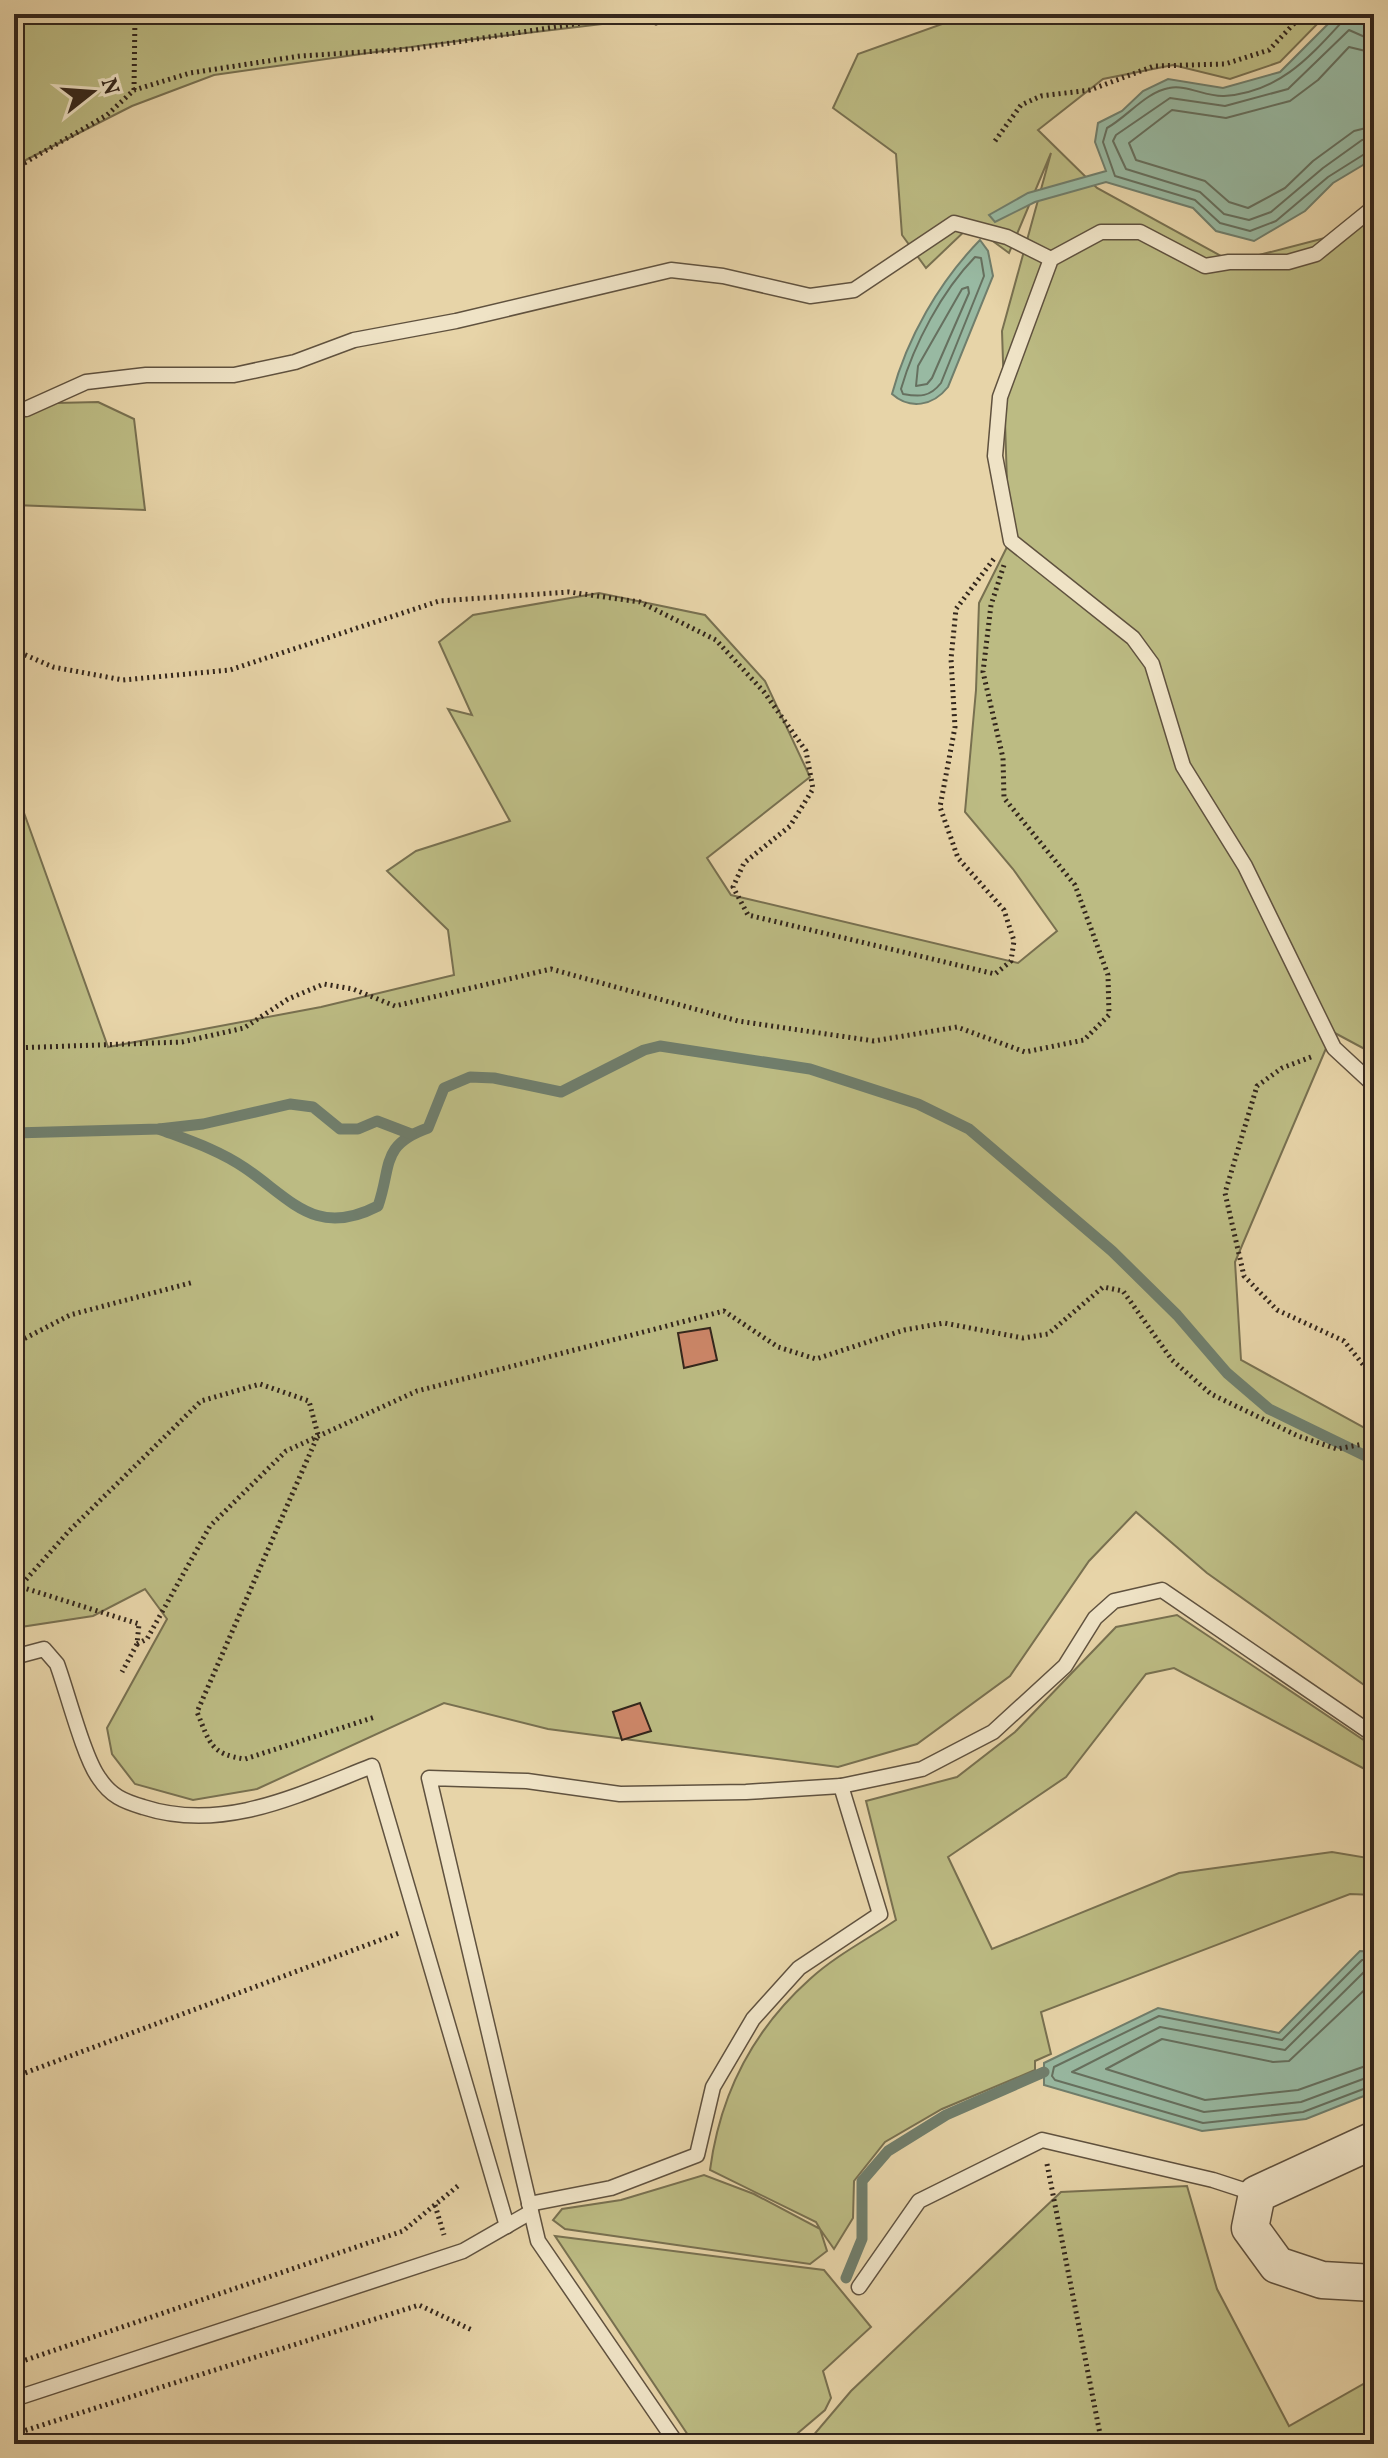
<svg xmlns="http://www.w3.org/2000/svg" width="1388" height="2458" viewBox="0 0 1388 2458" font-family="Vollkorn,serif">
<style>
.green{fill:#bcbb83;stroke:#787050;stroke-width:2}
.water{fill:#98b9a2;stroke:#707e6c;stroke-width:2}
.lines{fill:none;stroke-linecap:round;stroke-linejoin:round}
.shore{stroke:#66705f;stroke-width:2}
.stream{stroke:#707e6c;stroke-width:11}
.building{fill:#cc8668;stroke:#33261c;stroke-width:2}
.service-casing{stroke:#60523f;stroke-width:17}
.tertiary-casing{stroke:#60523f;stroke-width:39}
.path{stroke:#33261c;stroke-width:5;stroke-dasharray:2 4;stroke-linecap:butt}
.service{stroke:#efe3c6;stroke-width:14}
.tertiary{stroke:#efe3c6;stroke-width:36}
</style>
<rect width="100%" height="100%" fill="#e7d4a8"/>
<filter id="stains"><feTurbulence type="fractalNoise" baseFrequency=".0025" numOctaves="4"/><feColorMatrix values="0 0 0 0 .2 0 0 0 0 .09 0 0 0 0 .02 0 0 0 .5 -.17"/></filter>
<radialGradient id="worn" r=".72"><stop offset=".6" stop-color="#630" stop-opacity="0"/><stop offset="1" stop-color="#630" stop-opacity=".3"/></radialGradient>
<!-- green -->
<g class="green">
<path d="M 14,14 L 686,14 L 425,45 L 214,75 L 132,106 L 14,166 Z"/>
<path d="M 970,14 L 1327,14 L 1280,62 L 1230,79 L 1173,65 L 1103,79 L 1038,130 L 1097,188 L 1232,262 L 1344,233 L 1374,203 L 1374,1054 L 1333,1032 L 1235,1262 L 1241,1360 L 1374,1433 L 1374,1692 L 1207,1573 L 1136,1512 L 1089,1561 L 1010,1676 L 917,1744 L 838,1767 L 548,1729 L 444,1703 L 257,1789 L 193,1800 L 135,1784 L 112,1754 L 107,1728 L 167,1619 L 145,1589 L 93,1616 L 14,1628 L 14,785 L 108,1047 L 321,1007 L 454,975 L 448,930 L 387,871 L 416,851 L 510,821 L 448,709 L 472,715 L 439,642 L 473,615 L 599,593 L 705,615 L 765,681 L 810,777 L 707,858 L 731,895 L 1018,963 L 1057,931 L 1013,869 L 965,812 L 976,690 L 979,603 L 1009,543 L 1002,331 L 1051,153 L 1009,253 L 971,225 L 926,268 L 902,235 L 896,154 L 833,108 L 858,54 Z"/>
<path d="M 98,402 L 134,419 L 145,510 L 14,505 L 14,404 Z"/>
<path d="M 1177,1615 L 1374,1747 L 1374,1774 L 1174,1668 L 1146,1674 L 1066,1777 L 948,1857 L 992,1949 L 1179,1873 L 1332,1852 L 1374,1859 L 1374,1895 L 1350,1894 L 1041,2012 L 1051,2054 L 1035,2061 L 1035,2070 L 942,2109 L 885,2142 L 854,2181 L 853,2218 L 834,2249 L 820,2229 L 827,2251 L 810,2264 L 565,2229 L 553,2220 L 562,2209 L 621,2200 L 704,2175 L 754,2194 L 820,2229 L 816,2222 L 710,2170 C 720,2094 753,2030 810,1979 C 835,1956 868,1939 896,1920 L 866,1801 L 957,1777 L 1015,1732 L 1116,1627 Z"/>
<path d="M 1187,2186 L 1217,2289 L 1289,2426 L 1374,2378 L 1374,2433 L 1369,2444 L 806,2444 L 851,2391 L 1061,2192 Z"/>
<path d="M 555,2236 L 824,2270 L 871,2327 L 823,2371 L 831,2398 L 825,2410 L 785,2444 L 694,2444 Z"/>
</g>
<!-- water -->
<g class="water">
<path d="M 1338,14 L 1363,14 L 1374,26 L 1374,154 L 1363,165 L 1333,183 L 1305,211 L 1254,241 L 1216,231 L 1193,208 L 1106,182 L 1035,202 L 995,222 L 989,215 L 1028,193 L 1106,171 L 1095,142 L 1098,123 L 1122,111 L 1143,91 L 1168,79 L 1223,88 L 1280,72 Z"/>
<path d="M 980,240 L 988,251 L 993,276 L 948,387 C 933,406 910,410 892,394 C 907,338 939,282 980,240 Z"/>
<path d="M 1360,1951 L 1374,1952 L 1374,2092 L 1306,2119 L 1202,2131 L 1044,2085 L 1044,2063 L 1158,2008 L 1279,2033 Z"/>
</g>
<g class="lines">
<!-- shore -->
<g class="shore">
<path d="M 1344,14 L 1341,23 C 1307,60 1278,92 1224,96 C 1206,97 1186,84 1169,88 C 1146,92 1127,117 1107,128 L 1103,142 L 1115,176 L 1195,200 L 1220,223 L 1250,231 L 1276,221 L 1328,177 L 1374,148"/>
<path d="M 1374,41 L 1349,30 L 1288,89 L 1225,106 L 1170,98 L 1116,135 L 1113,141 L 1126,169 L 1200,192 L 1224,214 L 1249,220 L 1271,212 L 1323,168 L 1362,140 L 1374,138"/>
<path d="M 1374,53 L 1349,47 L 1318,80 L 1290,101 L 1226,118 L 1172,110 L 1129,143 L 1136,160 L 1205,181 L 1229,202 L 1248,208 L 1285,188 L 1313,161 L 1354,131 L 1374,126"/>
<path d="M 975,257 L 981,258 L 984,276 L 941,383 C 930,397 920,397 903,394 L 901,389 C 914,344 942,291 975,257 Z"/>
<path d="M 968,287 L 969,293 L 932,378 L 927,384 L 916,386 L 918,366 L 962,289 Z"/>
<path d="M 1374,1959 L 1362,1960 L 1282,2040 L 1159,2016 L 1054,2067 L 1052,2076 L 1055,2080 L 1203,2123 L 1303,2112 L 1374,2085"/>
<path d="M 1374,1969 L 1366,1970 L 1285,2050 L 1160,2027 L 1072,2072 L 1204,2112 L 1301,2102 L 1374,2075"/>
<path d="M 1374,1981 L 1289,2061 L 1273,2062 L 1162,2039 L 1106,2069 L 1205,2100 L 1298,2090 L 1374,2063"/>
</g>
<!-- stream -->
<g class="stream">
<path d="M 159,1129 C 188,1140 219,1150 245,1168 C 292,1200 316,1238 378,1206 C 392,1166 380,1145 428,1128 L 444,1088 L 470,1077 L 494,1078 L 561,1092 L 644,1050 L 660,1046 L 810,1069 L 918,1104 L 969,1129 L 1112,1251 L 1177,1315 L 1227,1373 L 1269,1409 L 1374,1460"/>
<path d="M 14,1133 L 159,1129 L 203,1124 L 290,1104 L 313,1107 L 340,1129 L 358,1129 L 377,1121 L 411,1134"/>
<path d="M 846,2278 L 862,2239 L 862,2181 L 888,2151 L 946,2115 L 1044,2072"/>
</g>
</g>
<!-- building -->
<g class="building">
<path d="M 710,1328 L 717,1360 L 684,1368 L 678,1333 Z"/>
<path d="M 640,1703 L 651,1731 L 622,1740 L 613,1712 Z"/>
</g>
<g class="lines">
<defs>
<g id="service">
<path d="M 1374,207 L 1316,254 L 1288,262 L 1229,262 L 1205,266 L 1140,232 L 1101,232 L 1051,259 L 1000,397 L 995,456 L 1011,541 L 1133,638 L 1152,664 L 1183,766 L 1245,866 L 1334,1048 L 1374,1085"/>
<path d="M 26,409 L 86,382 L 146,375 L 234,375 L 295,362 L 354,340 L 456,321 L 671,270 L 723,276 L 810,296 L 854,290 L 954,223 L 1007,237 L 1051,259"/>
<path d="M 14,1657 L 44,1649 L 57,1664 C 67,1691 84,1758 99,1778 C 111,1796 123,1801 143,1807 C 223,1833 298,1795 372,1766 L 507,2226"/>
<path d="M 529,2204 L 611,2188 L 697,2155 L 713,2087 L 753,2019 L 799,1968 L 880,1914 L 841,1786"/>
<path d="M 859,2287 L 919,2201 L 1042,2140 L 1213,2180 L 1256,2194"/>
<path d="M 14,2399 L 463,2251 L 531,2212"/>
<path d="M 677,2444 L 538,2241 L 429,1778 L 527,1781 L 620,1794 L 746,1792 L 841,1786 L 922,1769 L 993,1732 L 1065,1666 L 1095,1618 L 1114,1601 L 1162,1590 L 1374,1735"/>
</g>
<path id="tertiary" d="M 1374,2140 L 1257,2194 L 1250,2228 L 1277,2265 L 1322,2280 L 1374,2283"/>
</defs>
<!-- service casing -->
<use href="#service" class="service-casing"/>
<!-- tertiary casing -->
<use href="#tertiary" class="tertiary-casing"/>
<!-- path -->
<g class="path">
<path d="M 134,90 L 135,14"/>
<path d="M 995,141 L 1021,105 L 1041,96 L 1090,90 L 1154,66 L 1225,64 L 1269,50 L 1303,14"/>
<path d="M 14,169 L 107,115 L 134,90 L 190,73 L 300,56 L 411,49 L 614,18 L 656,23 L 676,14"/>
<path d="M 14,650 L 53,667 L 123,680 L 230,670 L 439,601 L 569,592 L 640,602 L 716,640 L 764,692 L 806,751 L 813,789 L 790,826 L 744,863 L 733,887 L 748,915 L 995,974 L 1011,961 L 1014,941 L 1004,910 L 958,858 L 940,807 L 955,727 L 951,659 L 956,609 L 996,556"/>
<path d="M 14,1048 L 182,1042 L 244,1028 L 288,999 L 324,984 L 353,989 L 395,1006 L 551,969 L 738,1021 L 874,1041 L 957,1027 L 1025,1052 L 1084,1040 L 1109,1015 L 1108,975 L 1075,885 L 1004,798 L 1003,758 L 983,672 L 991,605 L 1004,565"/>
<path d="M 1311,1057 L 1282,1068 L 1257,1086 L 1225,1193 L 1244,1276 L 1277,1310 L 1344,1341 L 1374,1378"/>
<path d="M 14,1344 L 70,1315 L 194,1282"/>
<path d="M 21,1587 L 139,1624 L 137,1644 L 122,1672"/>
<path d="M 14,1593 L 69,1531 L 201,1401 L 260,1384 L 309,1401 L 318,1435 L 197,1712 C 210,1743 210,1754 245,1759 L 375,1717"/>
<path d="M 137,1644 L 147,1639 L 210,1526 L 286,1451 L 417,1391 L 724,1311 L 778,1347 L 816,1359 L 904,1330 L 944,1323 L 1023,1338 L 1048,1334 L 1103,1287 L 1123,1291 L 1172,1360 L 1211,1394 L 1298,1436 L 1337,1449 L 1374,1442"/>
<path d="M 14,2077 L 399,1933"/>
<path d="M 1047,2164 L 1102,2444"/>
<path d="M 435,2205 L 444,2235"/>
<path d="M 14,2364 L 403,2231 L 459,2185"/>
<path d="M 14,2434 L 419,2305 L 474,2331"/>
</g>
<!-- service -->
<use href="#service" class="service"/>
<!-- tertiary -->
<use href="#tertiary" class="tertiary"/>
</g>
<!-- margin -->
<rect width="1388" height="2458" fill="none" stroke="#e7d4a8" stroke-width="48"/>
<rect x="16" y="16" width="1356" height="2426" fill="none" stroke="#33261c" stroke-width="4"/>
<rect x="24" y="24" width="1340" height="2410" fill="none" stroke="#33261c" stroke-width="2"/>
<!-- north arrow -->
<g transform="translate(92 92) rotate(73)" stroke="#efe3c6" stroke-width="6" paint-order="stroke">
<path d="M0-6L14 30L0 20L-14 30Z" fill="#33261c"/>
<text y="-12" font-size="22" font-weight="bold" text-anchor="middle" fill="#33261c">N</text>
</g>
<rect width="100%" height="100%" filter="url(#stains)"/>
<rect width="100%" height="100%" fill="url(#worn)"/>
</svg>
